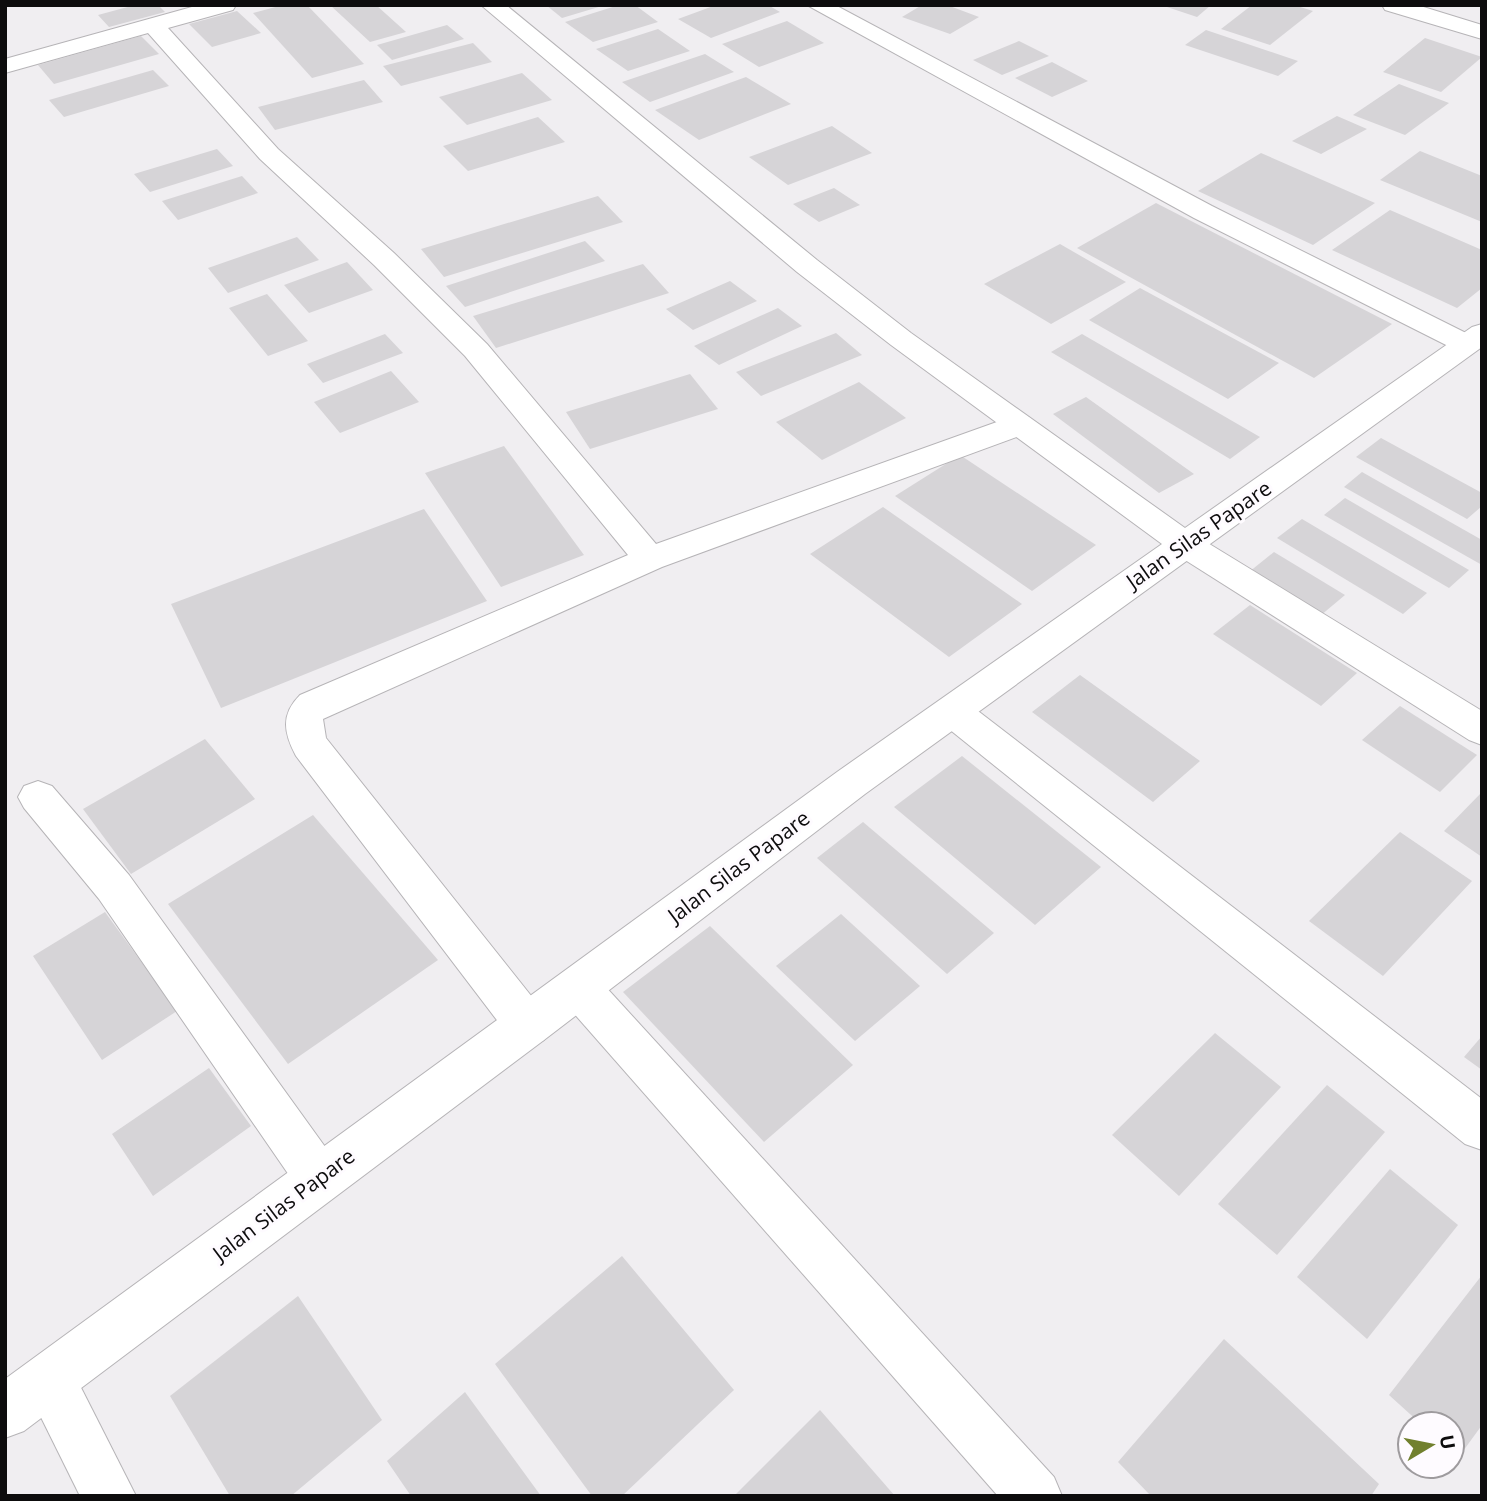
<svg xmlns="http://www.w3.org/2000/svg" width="1487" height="1501" viewBox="0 0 1487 1501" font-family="'Open Sans',sans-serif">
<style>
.building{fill:#d6d4d7}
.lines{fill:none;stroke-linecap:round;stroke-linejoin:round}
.street-casing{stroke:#b6b4b7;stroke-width:2}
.secondary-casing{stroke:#b6b4b7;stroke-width:2}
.street{fill:#fff;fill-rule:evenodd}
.secondary{fill:#fff;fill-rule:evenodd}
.labels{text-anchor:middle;stroke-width:6;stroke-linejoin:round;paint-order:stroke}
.street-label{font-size:21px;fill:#0d0c0d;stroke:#fefbff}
</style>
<rect width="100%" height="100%" fill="#f0eef1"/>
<!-- building -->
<g class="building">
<path d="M 135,5 L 158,5 L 165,12 L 109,27 L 98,15 Z"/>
<path d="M 283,5 L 307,5 L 364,64 L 312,78 L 253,13 Z"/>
<path d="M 330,5 L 376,5 L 406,32 L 370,42 Z"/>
<path d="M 546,5 L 602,5 L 602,6 L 562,18 Z"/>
<path d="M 619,5 L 635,5 L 658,22 L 593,42 L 565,22 Z"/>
<path d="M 716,5 L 768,5 L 780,12 L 711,38 L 678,19 Z"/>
<path d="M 922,5 L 947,5 L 979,17 L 950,34 L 902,17 Z"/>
<path d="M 1161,5 L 1211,5 L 1197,17 Z"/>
<path d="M 1252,5 L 1294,5 L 1313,11 L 1270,45 L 1221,29 Z"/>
<path d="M 237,11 L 261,33 L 212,47 L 189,24 Z"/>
<path d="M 787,21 L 824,43 L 759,67 L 722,44 Z"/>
<path d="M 447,25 L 464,39 L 392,60 L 377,45 Z"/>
<path d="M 658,29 L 690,51 L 628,71 L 596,49 Z"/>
<path d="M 1206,30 L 1298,61 L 1278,76 L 1185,45 Z"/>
<path d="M 141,36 L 159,54 L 54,84 L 38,65 Z"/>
<path d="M 1425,38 L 1482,57 L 1441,92 L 1383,72 Z"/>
<path d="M 1019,41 L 1049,56 L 1002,75 L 973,60 Z"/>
<path d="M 473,43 L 492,62 L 401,86 L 383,66 Z"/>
<path d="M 705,54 L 734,72 L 650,102 L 622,82 Z"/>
<path d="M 1052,62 L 1088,81 L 1052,97 L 1015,78 Z"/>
<path d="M 153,70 L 169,86 L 64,117 L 49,100 Z"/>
<path d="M 522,73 L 552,100 L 467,125 L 439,97 Z"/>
<path d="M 746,77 L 791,104 L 699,140 L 655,110 Z"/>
<path d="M 364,80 L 383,102 L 275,130 L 258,107 Z"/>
<path d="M 1399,84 L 1449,103 L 1405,135 L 1353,115 Z"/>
<path d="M 1337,116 L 1367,129 L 1321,154 L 1292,141 Z"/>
<path d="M 538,117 L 565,142 L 468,171 L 443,146 Z"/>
<path d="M 832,126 L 872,153 L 788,185 L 749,157 Z"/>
<path d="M 217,149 L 233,166 L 150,192 L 134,174 Z"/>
<path d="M 1420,151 L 1482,176 L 1482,222 L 1380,180 Z"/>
<path d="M 1261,153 L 1375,203 L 1313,245 L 1198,191 Z"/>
<path d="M 242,176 L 258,193 L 178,220 L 162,201 Z"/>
<path d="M 834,188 L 860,205 L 819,222 L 793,204 Z"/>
<path d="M 598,196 L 623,222 L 444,277 L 421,249 Z"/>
<path d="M 1156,203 L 1392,324 L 1314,378 L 1077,248 Z"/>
<path d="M 1390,210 L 1482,250 L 1482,288 L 1457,308 L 1332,250 Z"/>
<path d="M 297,237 L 319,260 L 228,293 L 208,268 Z"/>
<path d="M 585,241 L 605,261 L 465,307 L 446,286 Z"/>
<path d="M 1060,244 L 1126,282 L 1051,324 L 984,284 Z"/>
<path d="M 347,262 L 373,290 L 309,313 L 284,285 Z"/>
<path d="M 643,264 L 669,293 L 496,348 L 473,316 Z"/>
<path d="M 730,281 L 757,301 L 693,330 L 666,309 Z"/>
<path d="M 1140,288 L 1279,363 L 1228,399 L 1089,320 Z"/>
<path d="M 267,294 L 308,341 L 268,356 L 229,308 Z"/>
<path d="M 778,308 L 802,326 L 719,365 L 694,346 Z"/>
<path d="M 836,333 L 862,355 L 761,396 L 736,372 Z"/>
<path d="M 385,334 L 403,353 L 323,383 L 307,364 Z"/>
<path d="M 1082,334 L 1260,437 L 1230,459 L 1051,352 Z"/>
<path d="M 391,371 L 419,402 L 340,433 L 314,402 Z"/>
<path d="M 690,374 L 718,409 L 590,449 L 566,412 Z"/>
<path d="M 859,382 L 906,418 L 822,460 L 776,422 Z"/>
<path d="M 1086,397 L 1194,474 L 1159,493 L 1053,414 Z"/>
<path d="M 1381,438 L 1482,493 L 1482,506 L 1467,519 L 1356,457 Z"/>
<path d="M 504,446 L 584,555 L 501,587 L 425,473 Z"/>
<path d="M 960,455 L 1096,545 L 1032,591 L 895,496 Z"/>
<path d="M 1362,472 L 1482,540 L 1482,565 L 1344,487 Z"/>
<path d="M 1345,498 L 1469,570 L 1449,588 L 1324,515 Z"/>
<path d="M 883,507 L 1022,604 L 949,657 L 810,554 Z"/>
<path d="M 424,509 L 487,601 L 221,708 L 171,604 Z"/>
<path d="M 1302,519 L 1427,593 L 1403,614 L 1277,538 Z"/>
<path d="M 1274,552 L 1345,595 L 1320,616 L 1249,572 Z"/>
<path d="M 1250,605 L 1357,673 L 1321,706 L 1213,634 Z"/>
<path d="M 1080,675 L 1200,761 L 1153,802 L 1032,712 Z"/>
<path d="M 1400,706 L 1477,755 L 1440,792 L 1362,740 Z"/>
<path d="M 205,739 L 255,799 L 131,874 L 83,809 Z"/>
<path d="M 962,756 L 1101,867 L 1035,925 L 894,807 Z"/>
<path d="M 1482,792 L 1482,857 L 1444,831 Z"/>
<path d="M 313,815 L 438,960 L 288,1064 L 168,904 Z"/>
<path d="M 863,822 L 994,933 L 947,974 L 817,858 Z"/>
<path d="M 1400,832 L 1472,881 L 1383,976 L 1309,921 Z"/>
<path d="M 105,912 L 177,1011 L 102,1060 L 33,956 Z"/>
<path d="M 841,914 L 920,986 L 855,1041 L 776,966 Z"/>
<path d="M 710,926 L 853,1065 L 764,1142 L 623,992 Z"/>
<path d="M 1215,1033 L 1281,1087 L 1179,1196 L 1112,1135 Z"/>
<path d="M 1482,1036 L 1482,1070 L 1464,1057 Z"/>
<path d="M 209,1068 L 251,1126 L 153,1196 L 112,1134 Z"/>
<path d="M 1327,1085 L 1385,1132 L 1277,1255 L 1218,1204 Z"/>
<path d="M 1390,1169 L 1458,1225 L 1367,1339 L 1297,1277 Z"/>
<path d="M 622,1256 L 734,1390 L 622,1496 L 592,1496 L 495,1364 Z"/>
<path d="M 1482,1275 L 1482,1425 L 1458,1458 L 1452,1453 L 1452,1424 L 1421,1424 L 1389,1395 Z"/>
<path d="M 298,1296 L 382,1420 L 291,1496 L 230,1496 L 170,1396 Z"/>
<path d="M 1224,1339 L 1379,1484 L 1371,1496 L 1151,1496 L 1118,1462 Z"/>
<path d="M 465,1392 L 541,1496 L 411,1496 L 387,1461 Z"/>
<path d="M 820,1410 L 895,1496 L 734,1496 Z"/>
</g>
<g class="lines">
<defs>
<g id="street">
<path d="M 199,5 L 236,5 L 233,10 L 168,28 L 278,149 L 394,253 L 487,344 L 656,544 L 1008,418 L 1019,415 L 1030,418 L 1035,425 L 1030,432 L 662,567 L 323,719 L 326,738 L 544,1012 L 550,1026 L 544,1040 L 528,1046 L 512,1040 L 296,756 C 284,733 280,715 300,695 L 628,555 L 465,356 L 374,265 L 260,159 L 148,33 L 5,73 L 5,59 Z"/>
<path d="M 807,5 L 835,5 L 1212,206 L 1476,338 L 1481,344 L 1476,350 L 1466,353 L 1456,350 L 1194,218 Z"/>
<path d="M 1186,533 L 1198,537 L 1482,711 L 1482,745 L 1469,740 L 1174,553 L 1169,545 L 1174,537 Z"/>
<path d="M 952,697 L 965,701 L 1482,1099 L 1482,1150 L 1465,1144 L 939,721 L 933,711 L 939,701 Z"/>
<path d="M 38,781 L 52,786 L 129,875 L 336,1162 L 343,1178 L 336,1194 L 319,1201 L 302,1194 L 99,899 L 24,808 L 18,797 L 24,786 Z"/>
<path d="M 578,968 L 593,973 L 1054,1477 L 1062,1496 L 998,1496 L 563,1001 L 556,987 L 563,973 Z"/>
<path d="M 49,1355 L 68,1362 L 136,1496 L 80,1496 L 23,1381 L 30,1362 Z"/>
</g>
<g id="secondary">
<path d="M 481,5 L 506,5 L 817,260 L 911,333 L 1185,528 L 1472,327 L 1482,324 L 1482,347 L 865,794 L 544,1040 L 24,1431 L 5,1438 L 5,1379 L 837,772 L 1162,544 L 891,345 L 797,272 Z"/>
<path d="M 1382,5 L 1417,5 L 1482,25 L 1482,39 L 1385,10 Z"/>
</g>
</defs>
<!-- street casing -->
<use href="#street" class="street-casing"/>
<!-- secondary casing -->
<use href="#secondary" class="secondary-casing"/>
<!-- street -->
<use href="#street" class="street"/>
<!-- secondary -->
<use href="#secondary" class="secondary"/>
</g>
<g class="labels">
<!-- street labels -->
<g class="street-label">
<text transform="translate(1199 535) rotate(-35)" y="7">Jalan Silas Papare</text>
<text transform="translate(739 867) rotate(-37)" y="7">Jalan Silas Papare</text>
<text transform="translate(284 1205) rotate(-37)" y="7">Jalan Silas Papare</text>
</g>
</g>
<!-- border -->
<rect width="1487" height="1501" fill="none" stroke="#0d0c0d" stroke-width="14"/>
<!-- north arrow -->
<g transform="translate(1431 1445) rotate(80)"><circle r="33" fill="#fefbff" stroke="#9e9b9e" stroke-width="2"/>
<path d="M0-5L12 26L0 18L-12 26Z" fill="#71802e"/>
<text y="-10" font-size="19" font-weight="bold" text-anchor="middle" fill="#0d0c0d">U</text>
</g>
</svg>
